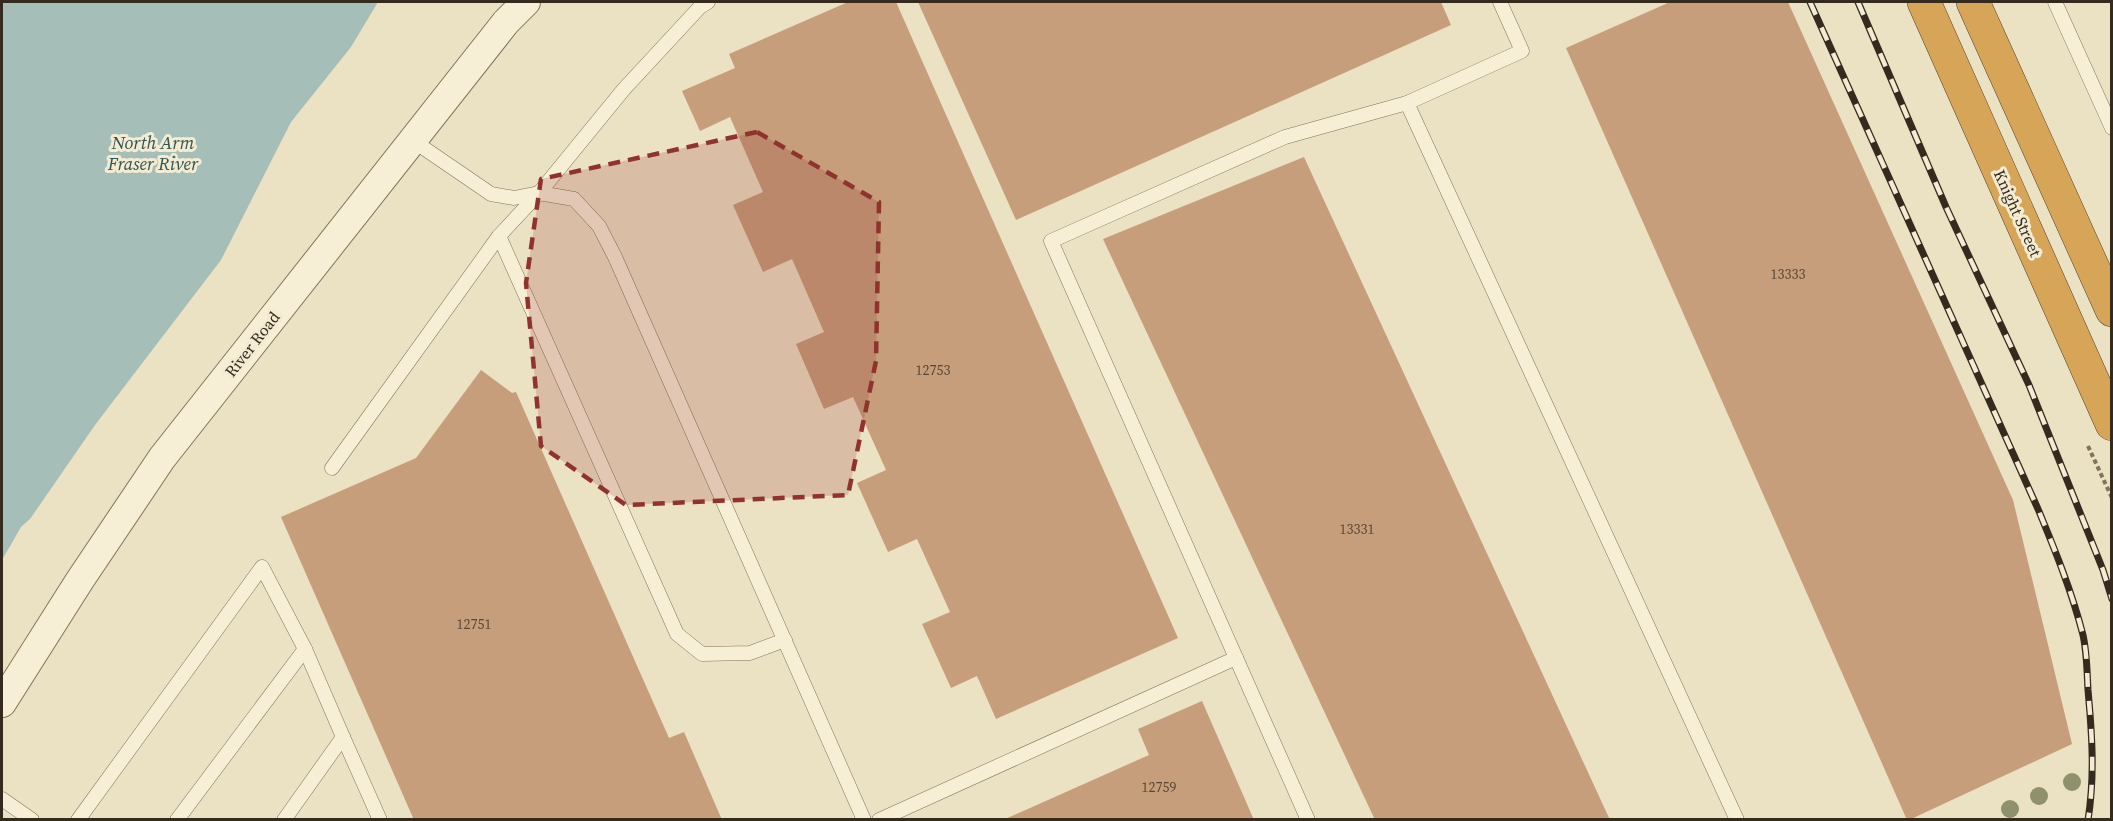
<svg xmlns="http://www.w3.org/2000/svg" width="2113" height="821" viewBox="0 0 2113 821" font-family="'Source Serif 4',serif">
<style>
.water{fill:#a5beb8;stroke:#6d8c86;stroke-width:1.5}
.pier{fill:#ebe1c3}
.building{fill:#c79e7b}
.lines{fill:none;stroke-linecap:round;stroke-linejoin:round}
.service-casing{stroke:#84735b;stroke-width:15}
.minor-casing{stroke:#84735b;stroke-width:30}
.motorway-casing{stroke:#52412f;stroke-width:34}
.path{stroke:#84735b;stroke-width:4;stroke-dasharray:4.5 3;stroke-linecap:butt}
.service{stroke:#f7eed6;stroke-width:14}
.minor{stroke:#f7eed6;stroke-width:28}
.motorway{stroke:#d6a558;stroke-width:33}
.rail-casing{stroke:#352a1e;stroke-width:7}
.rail{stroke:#f3ebd2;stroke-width:4.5;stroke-dasharray:14;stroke-linecap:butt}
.tree{fill:#8f916d}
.marked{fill:#90322e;fill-opacity:0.2;stroke:#90322e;stroke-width:4.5;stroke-dasharray:12 8;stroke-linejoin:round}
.labels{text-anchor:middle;stroke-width:6;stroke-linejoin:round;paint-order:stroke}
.number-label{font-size:14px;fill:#5a4735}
.street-label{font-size:16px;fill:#352a1e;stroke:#f3ebd2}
.water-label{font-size:18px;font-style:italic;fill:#2e5453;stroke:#f3ebd2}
</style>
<rect width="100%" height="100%" fill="#ebe1c3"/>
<!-- water -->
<path class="water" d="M 2,2 L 435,2 L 105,470 L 2,623 Z"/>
<!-- pier -->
<path class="pier" d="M 378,2 L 438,2 L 268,262 L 107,471 L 2,626 L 2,560 L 21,527 L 30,519 L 95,425 L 221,260 L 291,122 L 351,47 Z"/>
<!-- building -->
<g class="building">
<path d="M 848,2 L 896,2 L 1178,638 L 996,719 L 977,676 L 951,688 L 922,624 L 950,612 L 917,539 L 888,552 L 857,483 L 886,470 L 853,397 L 824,409 L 796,344 L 824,332 L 792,259 L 763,272 L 733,205 L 763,192 L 730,117 L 700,131 L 682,91 L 735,68 L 729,54 Z"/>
<path d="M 918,2 L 1441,2 L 1451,25 L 1016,220 Z"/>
<path d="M 1670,2 L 1788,2 L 2013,500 L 2072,744 L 1909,820 L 1907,820 L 1566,48 Z"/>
<path d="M 1304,157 L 1610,820 L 1375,820 L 1103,239 Z"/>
<path d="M 481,370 L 512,393 L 516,392 L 669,738 L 684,732 L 722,820 L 414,820 L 281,517 L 416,458 Z"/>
<path d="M 1202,701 L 1254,820 L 1003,820 L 1149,755 L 1138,729 Z"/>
</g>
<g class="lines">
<defs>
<g id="service">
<path d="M 1500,2 L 1522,51 L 1407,103 L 1737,820"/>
<path d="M 2055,2 L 2112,128"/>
<path d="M 412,140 L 491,194 L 514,198 L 539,193 L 574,199 L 599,226 L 615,257 L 864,820"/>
<path d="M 499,236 L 677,634 L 702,654 L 750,653 L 785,640"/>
<path d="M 332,468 L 499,236 L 539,193 L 624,89 L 700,7 L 708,2"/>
<path d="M 343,737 L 380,820"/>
<path d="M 2,799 L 32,820"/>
<path d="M 78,820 L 262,567 L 305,649 L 343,737 L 284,820"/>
<path d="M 177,820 L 305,649"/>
<path d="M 879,820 L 1236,658"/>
<path d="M 1308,820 L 1051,241 L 1285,137 L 1407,103"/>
</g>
<path id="minor" d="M 2,703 L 80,580 L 162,458 L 506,22 L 526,2"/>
<g id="motorway">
<path d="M 1924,2 L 2112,424"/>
<path d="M 1973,2 L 2112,310"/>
</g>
</defs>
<!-- service casing -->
<use href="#service" class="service-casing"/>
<!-- minor casing -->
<use href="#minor" class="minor-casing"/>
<!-- motorway casing -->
<use href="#motorway" class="motorway-casing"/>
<!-- path -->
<path class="path" d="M 2088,446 L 2112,498"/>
<!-- service -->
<use href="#service" class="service"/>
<!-- minor -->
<use href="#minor" class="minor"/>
<!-- motorway -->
<use href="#motorway" class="motorway"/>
<defs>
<g id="rail">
<path d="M 1810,2 L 2038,509 C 2055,550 2072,592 2083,635 C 2087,653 2087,672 2088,690 C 2092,734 2095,776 2088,820"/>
<path d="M 1858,2 L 1946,207 L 2029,385 L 2103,570 L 2112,599"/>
</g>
</defs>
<!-- rail casing -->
<use href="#rail" class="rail-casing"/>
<!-- rail -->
<use href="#rail" class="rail"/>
</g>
<!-- trees -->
<g class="tree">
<circle cx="2072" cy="782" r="9"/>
<circle cx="2039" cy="796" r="9"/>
<circle cx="2010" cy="809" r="9"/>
</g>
<!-- marked area -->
<path class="marked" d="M 757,132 L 879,202 L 876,361 L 848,495 L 626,505 L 541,446 L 526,283 L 541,179 Z"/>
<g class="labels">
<!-- number labels -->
<g class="number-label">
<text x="1788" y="279">13333</text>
<text x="933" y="375">12753</text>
<text x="1357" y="534">13331</text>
<text x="474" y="629">12751</text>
<text x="1159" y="792">12759</text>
</g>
<!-- street labels -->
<g class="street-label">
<text transform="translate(2018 213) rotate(66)" y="6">Knight Street</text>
<text transform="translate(252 344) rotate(-52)" y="6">River Road</text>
</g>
<!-- water labels -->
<g class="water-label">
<text x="153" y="149">North Arm<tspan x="153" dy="21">Fraser River</tspan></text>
</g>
</g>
<!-- border -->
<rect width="2113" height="821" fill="none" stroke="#352a1e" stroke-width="6"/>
</svg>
